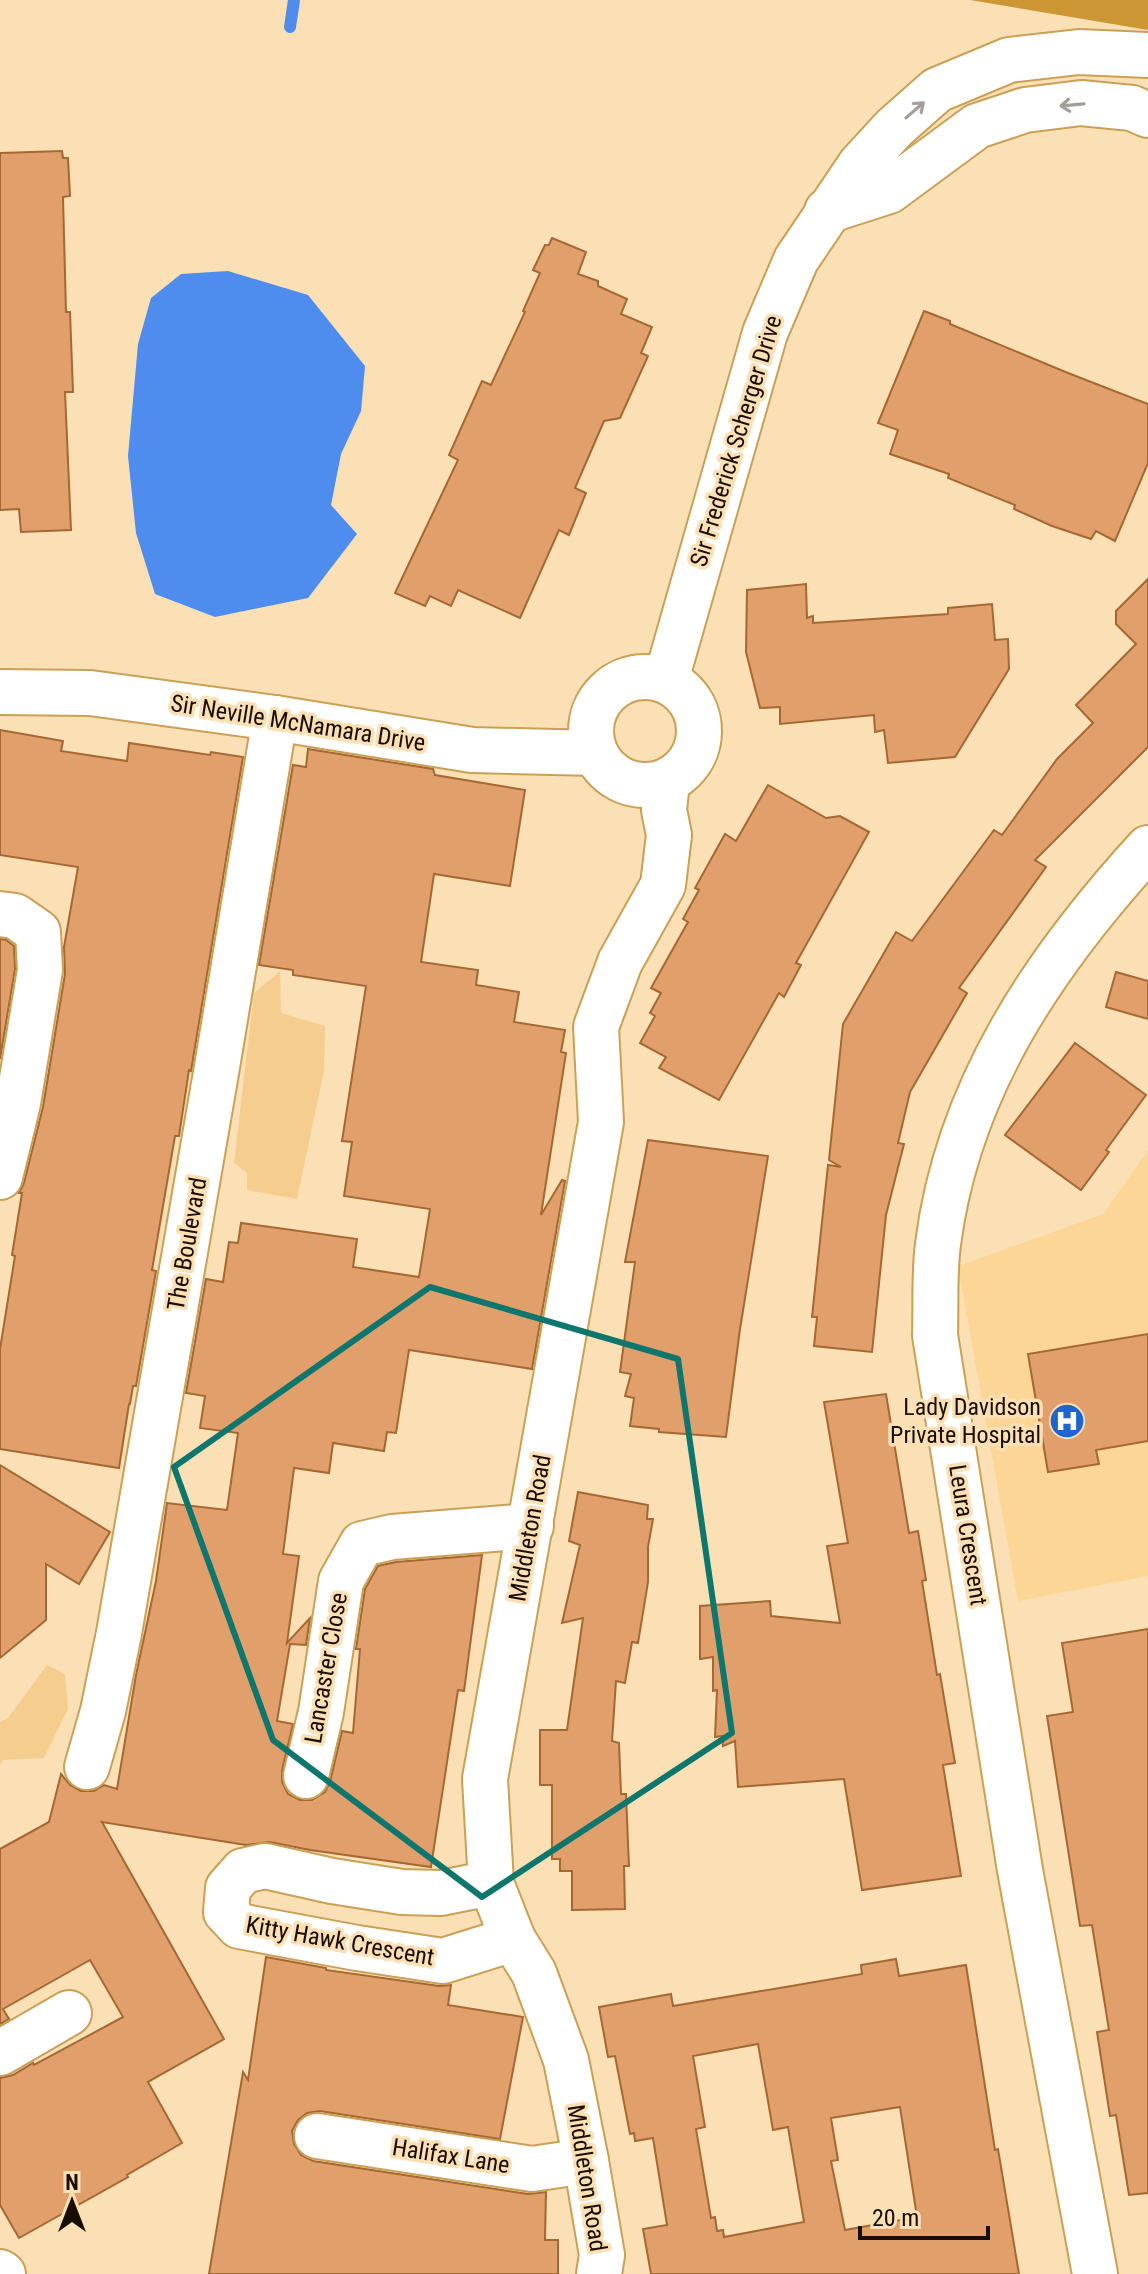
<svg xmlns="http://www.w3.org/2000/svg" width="1148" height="2274" viewBox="0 0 1148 2274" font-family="'Roboto Condensed',sans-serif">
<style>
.built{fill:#fcd696}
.green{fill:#f5ce8f}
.forest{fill:#cb9633}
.water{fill:#4e8cee}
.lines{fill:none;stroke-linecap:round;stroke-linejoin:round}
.stream{stroke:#4e8cee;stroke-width:12}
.building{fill:#e1a06b;stroke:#a56833;stroke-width:2;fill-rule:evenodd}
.minor-casing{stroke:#caa057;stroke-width:48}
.minor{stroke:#fff;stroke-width:44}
.oneway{stroke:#a39e99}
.marked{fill:none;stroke:#0f766e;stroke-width:6;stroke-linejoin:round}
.labels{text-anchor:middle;stroke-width:7;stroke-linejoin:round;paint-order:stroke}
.street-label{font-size:24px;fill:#190d00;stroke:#fbe0b6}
.poi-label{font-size:24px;fill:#190d00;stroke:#fbe0b6;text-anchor:end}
</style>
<rect width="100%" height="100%" fill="#fbe0b6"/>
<!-- built -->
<path class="built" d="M 1148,1150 L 1148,1576 L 1018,1601 L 958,1266 L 1103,1214 Z"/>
<!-- green -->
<g class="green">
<path d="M 280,971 L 281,1013 L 325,1026 L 324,1071 L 297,1199 L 247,1190 L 247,1173 L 234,1163 L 254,993 Z"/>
<path d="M 47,1665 L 65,1674 L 68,1709 L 44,1758 L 3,1760 L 0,1765 L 0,1722 L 8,1718 Z"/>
</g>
<!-- forest -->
<path class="forest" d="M 970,0 L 1148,0 L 1148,30 Z"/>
<!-- water -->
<path class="water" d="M 228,271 L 308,295 L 365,366 L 361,411 L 341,454 L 331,505 L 357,534 L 308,598 L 215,617 L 155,594 L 136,533 L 128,456 L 138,344 L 151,298 L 181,274 Z"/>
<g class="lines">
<!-- stream -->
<path class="stream" d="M 290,27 L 294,0"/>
</g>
<!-- building -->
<g class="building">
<path d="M 62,151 L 63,158 L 68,158 L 70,196 L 63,197 L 66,312 L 70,312 L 73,392 L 65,392 L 71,530 L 21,532 L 19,509 L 0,510 L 0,153 Z"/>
<path d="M 552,238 L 586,252 L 578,274 L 598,281 L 598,286 L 627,299 L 621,314 L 652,327 L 641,353 L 648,356 L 620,418 L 604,421 L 575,488 L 586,493 L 569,535 L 559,530 L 520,618 L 458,590 L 451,606 L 430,596 L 425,606 L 395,593 L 458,460 L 449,455 L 482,381 L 491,385 L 525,312 L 523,311 L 540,273 L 533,270 L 545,245 L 549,245 Z"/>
<path d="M 924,311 L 950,321 L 950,324 L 1068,373 L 1148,404 L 1148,463 L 1115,541 L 1096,531 L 1091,539 L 1052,526 L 1014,509 L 1015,505 L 948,478 L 949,474 L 890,454 L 898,430 L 878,423 Z"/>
<path d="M 1148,579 L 1148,747 L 1035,860 L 1046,867 L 959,988 L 967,993 L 910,1092 L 898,1143 L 904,1144 L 886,1215 L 872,1352 L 814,1346 L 817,1317 L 812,1317 L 828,1165 L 841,1167 L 829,1160 L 843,1024 L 896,932 L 912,941 L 994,830 L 1002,835 L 1057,759 L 1093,723 L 1076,705 L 1136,644 L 1116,624 L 1116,611 Z"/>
<path d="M 806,584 L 807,618 L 813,616 L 813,623 L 948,614 L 948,608 L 992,604 L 995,640 L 1008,639 L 1009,669 L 955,757 L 888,763 L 884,730 L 875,732 L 874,715 L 780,724 L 780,707 L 760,708 L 746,652 L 747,590 Z"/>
<path d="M 0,730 L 63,741 L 61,751 L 127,761 L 129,743 L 210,755 L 211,752 L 243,757 L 191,1071 L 189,1070 L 179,1136 L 175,1136 L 152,1270 L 156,1271 L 136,1386 L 133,1386 L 130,1404 L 129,1404 L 119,1468 L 0,1449 L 0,1349 L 15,1256 L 12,1255 L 22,1193 L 19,1193 L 24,1183 L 43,1107 L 65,974 L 64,947 L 78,867 L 0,855 Z"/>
<path d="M 308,749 L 433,769 L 435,775 L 525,790 L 510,886 L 434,874 L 421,962 L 478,970 L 476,985 L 519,992 L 514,1022 L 565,1030 L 561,1052 L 566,1053 L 541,1215 L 562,1180 L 565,1181 L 532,1369 L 409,1350 L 396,1433 L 387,1432 L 384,1451 L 333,1443 L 329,1473 L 294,1468 L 283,1554 L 299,1556 L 287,1643 L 310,1618 L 306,1645 L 290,1644 L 277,1721 L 293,1724 L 282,1770 L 282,1782 L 288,1794 L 300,1800 L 312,1800 L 325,1792 L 330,1782 L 342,1731 L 353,1733 L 360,1649 L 356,1649 L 365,1589 L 378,1566 L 396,1562 L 482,1555 L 464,1691 L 458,1690 L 431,1867 L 310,1850 L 270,1842 L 246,1845 L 102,1822 L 224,2039 L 148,2082 L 182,2143 L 127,2175 L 128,2177 L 19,2238 L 0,2205 L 0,2078 L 13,2075 L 33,2063 L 34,2065 L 123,2017 L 90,1960 L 3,2009 L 9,2019 L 0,2024 L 0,1849 L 49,1822 L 61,1774 L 70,1785 L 81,1791 L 94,1791 L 104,1785 L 117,1789 L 136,1675 L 156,1581 L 167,1503 L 227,1510 L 238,1433 L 200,1428 L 205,1396 L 186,1393 L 206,1279 L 223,1282 L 229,1242 L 238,1243 L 241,1223 L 357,1239 L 353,1267 L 419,1277 L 430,1209 L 344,1196 L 352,1142 L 342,1141 L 366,986 L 293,975 L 293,970 L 259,965 L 293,765 L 306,767 Z"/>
<path d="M 768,785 L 826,818 L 840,816 L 869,832 L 796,963 L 801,965 L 784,997 L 779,993 L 719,1100 L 659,1068 L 666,1057 L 640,1043 L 655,1016 L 650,1013 L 661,993 L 651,988 L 688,922 L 683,919 L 699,890 L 695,888 L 725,834 L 736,841 Z"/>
<path d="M 0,939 L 6,940 L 14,946 L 15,969 L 0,1059 Z"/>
<path d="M 1116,972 L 1148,981 L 1148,1019 L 1106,1007 Z"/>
<path d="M 1075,1043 L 1146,1095 L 1106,1150 L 1109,1152 L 1081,1190 L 1005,1135 Z"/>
<path d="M 648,1140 L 768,1156 L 740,1329 L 726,1437 L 659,1432 L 659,1429 L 630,1426 L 634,1398 L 625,1396 L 631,1374 L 620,1372 L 635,1262 L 625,1262 Z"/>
<path d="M 1148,1334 L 1148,1441 L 1096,1450 L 1099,1464 L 1048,1472 L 1028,1354 Z"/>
<path d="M 886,1394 L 909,1533 L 918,1531 L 926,1580 L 922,1581 L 937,1675 L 940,1674 L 955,1763 L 943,1765 L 961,1876 L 862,1890 L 844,1779 L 738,1787 L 735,1741 L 723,1746 L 722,1736 L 715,1737 L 717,1690 L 713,1691 L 713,1657 L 700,1659 L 700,1606 L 770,1601 L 771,1616 L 840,1623 L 827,1546 L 848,1543 L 824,1402 Z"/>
<path d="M 0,1465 L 110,1532 L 79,1584 L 46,1564 L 46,1620 L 0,1658 Z"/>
<path d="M 578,1492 L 648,1505 L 647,1519 L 653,1519 L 648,1547 L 648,1582 L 638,1643 L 632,1642 L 625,1683 L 616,1681 L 612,1741 L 619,1743 L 621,1794 L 626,1794 L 629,1866 L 624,1866 L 625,1909 L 572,1910 L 572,1871 L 560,1871 L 560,1859 L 552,1859 L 552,1785 L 540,1785 L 540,1730 L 567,1730 L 583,1618 L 562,1623 L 580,1545 L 569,1541 Z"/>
<path d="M 1148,1629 L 1148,2193 L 1129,2195 L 1116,2115 L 1110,2116 L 1097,2032 L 1109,2030 L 1092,1925 L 1080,1926 L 1047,1716 L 1073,1712 L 1062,1643 Z"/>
<path d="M 266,1957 L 326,1968 L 326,1970 L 439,1986 L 451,1985 L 448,2005 L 523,2017 L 500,2139 L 320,2111 L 307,2113 L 298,2120 L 292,2131 L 294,2144 L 301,2155 L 313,2161 L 528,2194 L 546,2192 L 545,2240 L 558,2240 L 558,2274 L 209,2274 L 243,2072 L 248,2080 Z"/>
<path d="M 896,1959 L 899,1976 L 966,1965 L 995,2150 L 998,2149 L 1019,2274 L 651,2274 L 643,2229 L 667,2225 L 653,2138 L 635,2141 L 634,2133 L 630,2134 L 615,2056 L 608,2057 L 599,2007 L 671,1994 L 673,2006 L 862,1974 L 861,1965 ZM 758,2044 L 773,2130 L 788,2127 L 804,2222 L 724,2237 L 723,2230 L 717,2231 L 715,2217 L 711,2218 L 696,2129 L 705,2127 L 693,2056 ZM 900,2107 L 917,2217 L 845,2230 L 831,2161 L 838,2160 L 831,2118 Z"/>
</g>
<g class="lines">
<defs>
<g id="minor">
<path d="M 827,211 L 889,191 L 977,126 L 1025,110 L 1081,103 L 1132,108 L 1148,115"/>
<circle cx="645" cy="731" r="54"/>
<path d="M 666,680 L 765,333 L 796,260 L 860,165 L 894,128 L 937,90 L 1009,60 L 1079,52 L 1148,55"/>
<path d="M 0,692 L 90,693 L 275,718 L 472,750 L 595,753"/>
<path d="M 0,914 L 15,916 L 38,932 L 40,970 L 18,1103 L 0,1177"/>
<path d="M 87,1767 L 103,1711 L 119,1633 L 217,1067 L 275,718"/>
<path d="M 306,1776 L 321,1712 L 341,1581 L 362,1544 L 392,1537 L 531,1526"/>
<path d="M 491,1883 L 441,1893 L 402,1892 L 332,1881 L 265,1866 L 243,1871 L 228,1888 L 226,1912 L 239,1926 L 357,1948 L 443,1961 L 513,1939"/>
<path d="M 0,2053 L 69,2013"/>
<path d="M 317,2136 L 532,2169 L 586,2161"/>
<path d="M 0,2272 L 3,2274"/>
<path d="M 599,2274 L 602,2255 L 586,2161 L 566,2060 L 534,1973 L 513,1939 L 491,1883 L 485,1779 L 601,1122 L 596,1027 L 620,962 L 663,885 L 669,835 L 664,810 L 667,781"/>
<path d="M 1095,2274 L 1020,1870 L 935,1335 C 936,1305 934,1274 938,1244 C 958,1088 1044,962 1148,848"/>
</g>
</defs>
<!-- minor casing -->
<use href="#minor" class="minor-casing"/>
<!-- minor -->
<use href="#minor" class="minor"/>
</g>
<!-- one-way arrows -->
<defs><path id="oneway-shaft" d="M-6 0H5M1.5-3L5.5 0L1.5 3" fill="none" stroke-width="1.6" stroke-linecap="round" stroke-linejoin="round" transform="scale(2)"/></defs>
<g class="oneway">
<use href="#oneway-shaft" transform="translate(1072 105) rotate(175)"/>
<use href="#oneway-shaft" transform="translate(915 110) rotate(-41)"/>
</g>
<!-- marked area -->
<path class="marked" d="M 430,1287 L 678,1359 L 732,1733 L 482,1897 L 273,1740 L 174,1467 Z"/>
<!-- icons -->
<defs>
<symbol id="hospital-disc" viewBox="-11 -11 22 22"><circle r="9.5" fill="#1f65d1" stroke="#fbe0b6"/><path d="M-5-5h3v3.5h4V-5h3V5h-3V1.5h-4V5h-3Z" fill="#fff"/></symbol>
</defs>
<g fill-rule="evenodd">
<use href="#hospital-disc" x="1047" y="1401" width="40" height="40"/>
</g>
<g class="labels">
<!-- street labels -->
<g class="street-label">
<text transform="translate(736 441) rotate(-73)" y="8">Sir Frederick Scherger Drive</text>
<text transform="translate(298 723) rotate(9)" y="8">Sir Neville McNamara Drive</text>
<text transform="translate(187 1244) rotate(-80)" y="8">The Boulevard</text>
<text transform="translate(530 1528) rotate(-80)" y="8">Middleton Road</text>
<text transform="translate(968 1535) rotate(81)" y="8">Leura Crescent</text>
<text transform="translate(326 1668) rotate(-80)" y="8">Lancaster Close</text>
<text transform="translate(340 1941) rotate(10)" y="8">Kitty Hawk Crescent</text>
<text transform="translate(451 2156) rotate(9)" y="8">Halifax Lane</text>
<text transform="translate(587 2178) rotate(81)" y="8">Middleton Road</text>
</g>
<!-- poi labels -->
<g class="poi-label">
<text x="1041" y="1415">Lady Davidson<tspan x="1041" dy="28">Private Hospital</tspan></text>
</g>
</g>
<!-- north arrow -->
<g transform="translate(72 2202)" stroke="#fbe0b6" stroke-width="6" paint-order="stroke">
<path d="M0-6L14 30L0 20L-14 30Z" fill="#190d00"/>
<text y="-12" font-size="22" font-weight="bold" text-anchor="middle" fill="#190d00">N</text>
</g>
<!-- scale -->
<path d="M860 2226v12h128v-12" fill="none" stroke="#190d00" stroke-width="4"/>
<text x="872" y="2226" font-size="24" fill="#190d00" stroke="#fbe0b6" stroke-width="6" paint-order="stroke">20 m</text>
</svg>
